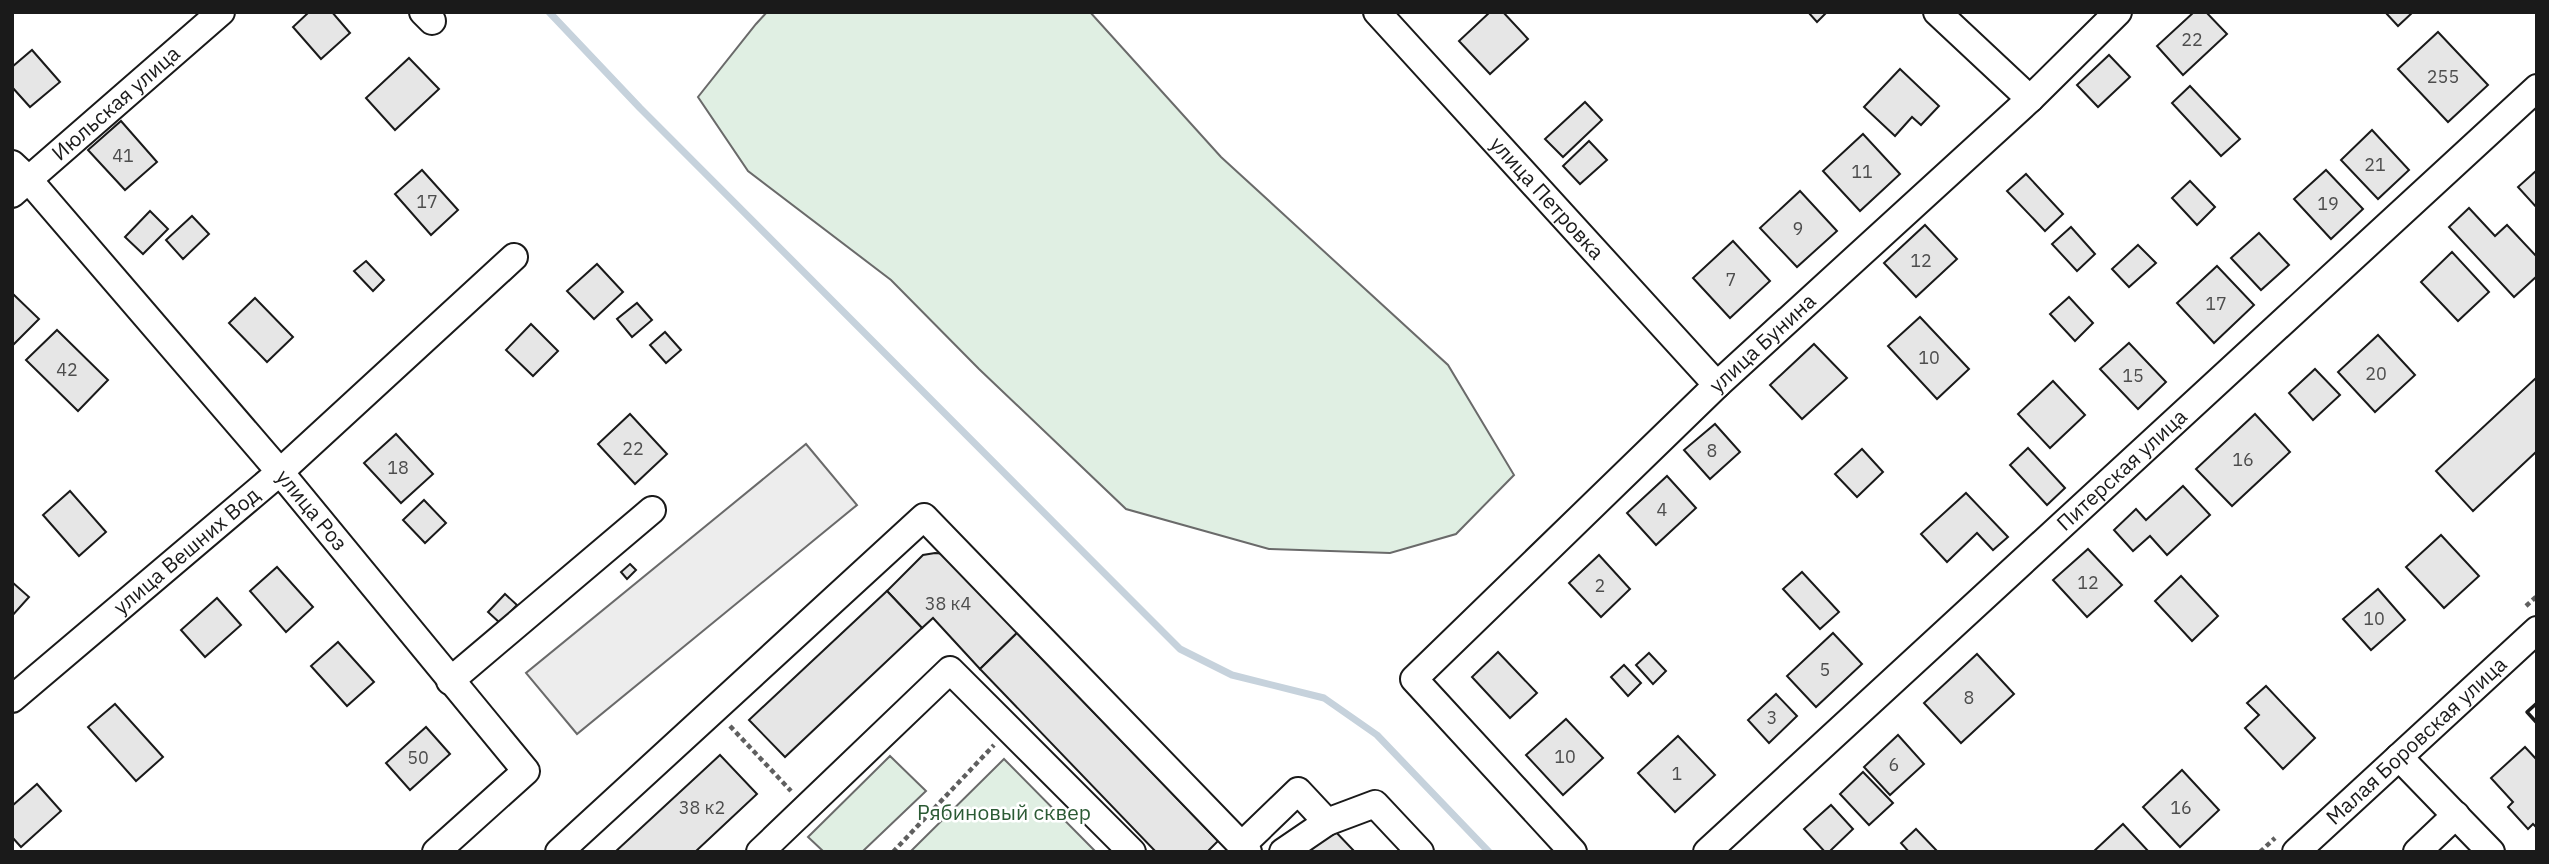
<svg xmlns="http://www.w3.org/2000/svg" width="2549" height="864" viewBox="0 0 2549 864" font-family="'IBM Plex Sans',sans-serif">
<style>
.green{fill:#e0efe3;stroke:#6a6a6a;stroke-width:2}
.parking{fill:#ededed;stroke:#6a6a6a;stroke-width:2}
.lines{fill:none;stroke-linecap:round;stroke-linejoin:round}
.stream{stroke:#c6d2dc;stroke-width:7}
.building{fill:#e6e6e6;stroke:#1a1a1a;stroke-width:2}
.minor-casing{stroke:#1a1a1a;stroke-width:30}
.path{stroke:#5f5f5f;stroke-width:4.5;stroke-dasharray:5 3.5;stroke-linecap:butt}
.minor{stroke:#fff;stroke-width:26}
.wall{stroke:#1a1a1a;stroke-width:3.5}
.labels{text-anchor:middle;stroke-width:5;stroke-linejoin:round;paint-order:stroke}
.number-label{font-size:18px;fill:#4d4d4d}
.street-label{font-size:21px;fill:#1a1a1a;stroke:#fff}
.park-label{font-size:21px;fill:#2b5a34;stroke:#fff}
</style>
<rect width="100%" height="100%" fill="#fff"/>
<!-- green -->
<g class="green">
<path d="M 767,12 L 1090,12 L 1221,157 L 1448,365 L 1514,475 L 1456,534 L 1390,553 L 1269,549 L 1126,509 L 979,369 L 891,280 L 748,171 L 698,97 L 756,24 Z"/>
<path d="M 890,756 L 926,791 L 862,852 L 824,852 L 808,837 Z"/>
<path d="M 1004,759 L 1096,852 L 910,852 Z"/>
</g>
<!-- parking -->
<path class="parking" d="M 806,444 L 857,505 L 577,734 L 526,673 Z"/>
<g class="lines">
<!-- stream -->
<path class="stream" d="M 549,12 L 640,108 L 1180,649 L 1232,675 L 1324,698 L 1377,735 L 1489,852"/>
</g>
<!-- building -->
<g class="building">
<path d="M 309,12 L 332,12 L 350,33 L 321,59 L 293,27 Z"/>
<path d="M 1490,12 L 1503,12 L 1528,39 L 1490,74 L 1459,41 Z"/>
<path d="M 1808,12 L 1827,12 L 1817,22 Z"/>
<path d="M 2194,12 L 2206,12 L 2227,34 L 2183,75 L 2157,46 Z"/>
<path d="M 2385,12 L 2413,12 L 2398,26 Z"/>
<path d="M 2438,32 L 2488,85 L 2448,122 L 2398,69 Z"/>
<path d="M 32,50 L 60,82 L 30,107 L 12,87 L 12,67 Z"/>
<path d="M 2109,55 L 2130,77 L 2098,107 L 2077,85 Z"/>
<path d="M 409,58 L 439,89 L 395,130 L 366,98 Z"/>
<path d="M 1900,69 L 1939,106 L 1921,125 L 1912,117 L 1895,136 L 1864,107 Z"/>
<path d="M 2190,86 L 2240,139 L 2221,156 L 2172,103 Z"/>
<path d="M 1585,102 L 1602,120 L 1563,157 L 1545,139 Z"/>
<path d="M 121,121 L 157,162 L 125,190 L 88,150 Z"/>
<path d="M 2372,130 L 2409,170 L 2378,199 L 2341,160 Z"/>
<path d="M 1863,134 L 1900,174 L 1860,211 L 1823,171 Z"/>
<path d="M 1589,141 L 1607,160 L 1580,184 L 1563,166 Z"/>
<path d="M 422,170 L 458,210 L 431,235 L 395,194 Z"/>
<path d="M 2326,170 L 2363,209 L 2331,239 L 2294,199 Z"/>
<path d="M 2537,170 L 2537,208 L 2518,187 Z"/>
<path d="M 2026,174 L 2063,214 L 2045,231 L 2007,191 Z"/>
<path d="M 2190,181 L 2215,207 L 2197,225 L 2172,198 Z"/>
<path d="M 1800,191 L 1837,231 L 1797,267 L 1760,228 Z"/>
<path d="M 2469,208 L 2495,236 L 2507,225 L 2537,257 L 2537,276 L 2514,297 L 2449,227 Z"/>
<path d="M 150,211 L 168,229 L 143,254 L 125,237 Z"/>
<path d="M 192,216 L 209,234 L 183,259 L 166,240 Z"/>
<path d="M 1925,225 L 1957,259 L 1916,297 L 1884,263 Z"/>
<path d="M 2071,227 L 2095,254 L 2077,271 L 2052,244 Z"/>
<path d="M 2259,233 L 2289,265 L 2261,290 L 2231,258 Z"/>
<path d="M 1733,241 L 1770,281 L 1730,318 L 1693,278 Z"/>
<path d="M 2138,245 L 2156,263 L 2129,287 L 2112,269 Z"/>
<path d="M 2452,252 L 2489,292 L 2458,321 L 2421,282 Z"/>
<path d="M 366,261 L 384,280 L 373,291 L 354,271 Z"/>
<path d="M 597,264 L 623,292 L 594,319 L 567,291 Z"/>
<path d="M 2217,266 L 2254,305 L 2214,343 L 2177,303 Z"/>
<path d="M 12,293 L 39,319 L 12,346 Z"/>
<path d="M 2069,297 L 2093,323 L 2075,341 L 2050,314 Z"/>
<path d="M 255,298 L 293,337 L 267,362 L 229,323 Z"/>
<path d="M 637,303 L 652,320 L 632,337 L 617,319 Z"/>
<path d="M 1920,317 L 1969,369 L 1937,399 L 1888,346 Z"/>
<path d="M 531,324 L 558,351 L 533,376 L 506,350 Z"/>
<path d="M 57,330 L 108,380 L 78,411 L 26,360 Z"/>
<path d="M 665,332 L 681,350 L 666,363 L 650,345 Z"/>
<path d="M 2378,335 L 2415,375 L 2375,412 L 2338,372 Z"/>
<path d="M 2129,343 L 2166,382 L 2138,409 L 2100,369 Z"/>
<path d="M 1814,344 L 1847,378 L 1802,419 L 1770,385 Z"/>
<path d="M 2315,369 L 2340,395 L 2313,420 L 2289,393 Z"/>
<path d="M 2537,377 L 2537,451 L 2473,511 L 2436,471 Z"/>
<path d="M 2053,381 L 2085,415 L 2050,448 L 2018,414 Z"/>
<path d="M 630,414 L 667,454 L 635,484 L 598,444 Z"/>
<path d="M 2255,414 L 2290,452 L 2232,506 L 2196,469 Z"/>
<path d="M 1715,424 L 1740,452 L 1710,479 L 1684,450 Z"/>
<path d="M 396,434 L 433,474 L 401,503 L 364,463 Z"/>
<path d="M 2028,448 L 2065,488 L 2047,505 L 2010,465 Z"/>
<path d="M 1862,449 L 1883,472 L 1857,497 L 1835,474 Z"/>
<path d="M 1667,476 L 1696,508 L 1656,545 L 1627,513 Z"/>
<path d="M 2183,486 L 2210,515 L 2167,555 L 2150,536 L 2133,551 L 2114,530 L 2136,509 L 2146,520 Z"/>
<path d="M 70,491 L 106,532 L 79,556 L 43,515 Z"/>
<path d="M 1966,493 L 2008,537 L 1993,550 L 1977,533 L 1947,562 L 1921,534 Z"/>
<path d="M 424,500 L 446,523 L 425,543 L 403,520 Z"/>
<path d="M 2441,535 L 2479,576 L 2444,608 L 2406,567 Z"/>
<path d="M 2088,549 L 2122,585 L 2087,617 L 2053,580 Z"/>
<path d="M 935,553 L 946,554 L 1021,629 L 980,669 L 933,618 L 922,628 L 887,591 L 923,555 Z"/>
<path d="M 1599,555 L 1630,589 L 1601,617 L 1569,583 Z"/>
<path d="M 630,564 L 636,570 L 627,579 L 621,572 Z"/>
<path d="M 277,567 L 313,607 L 286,632 L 250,591 Z"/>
<path d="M 1802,572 L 1839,612 L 1820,629 L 1783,589 Z"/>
<path d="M 2181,576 L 2218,616 L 2192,641 L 2155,601 Z"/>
<path d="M 12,582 L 29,597 L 12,616 Z"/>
<path d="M 2378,589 L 2405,620 L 2371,650 L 2343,619 Z"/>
<path d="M 887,591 L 922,628 L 785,757 L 749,720 Z"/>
<path d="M 505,594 L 517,605 L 500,623 L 488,612 Z"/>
<path d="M 217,598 L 241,625 L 205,657 L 181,630 Z"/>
<path d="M 1017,633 L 1218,841 L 1207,852 L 1156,852 L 980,669 Z"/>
<path d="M 1833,633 L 1862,664 L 1816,707 L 1787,676 Z"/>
<path d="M 338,642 L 374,682 L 347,706 L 311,666 Z"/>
<path d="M 1498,652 L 1537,693 L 1510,718 L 1472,677 Z"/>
<path d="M 1649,653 L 1666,671 L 1653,684 L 1636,665 Z"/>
<path d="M 1977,654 L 2014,694 L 1961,743 L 1924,703 Z"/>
<path d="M 1624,665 L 1641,683 L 1628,696 L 1611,677 Z"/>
<path d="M 2266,686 L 2315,738 L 2283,769 L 2245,728 L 2259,715 L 2247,703 Z"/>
<path d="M 1776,694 L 1797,716 L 1769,743 L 1748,720 Z"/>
<path d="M 115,704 L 163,757 L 136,781 L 88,727 Z"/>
<path d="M 1566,719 L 1603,758 L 1563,795 L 1526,755 Z"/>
<path d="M 426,727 L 450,754 L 410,790 L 386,763 Z"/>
<path d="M 1898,735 L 1924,764 L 1890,795 L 1864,767 Z"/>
<path d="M 1678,736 L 1715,775 L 1675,812 L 1638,773 Z"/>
<path d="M 2525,747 L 2537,760 L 2537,828 L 2533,824 L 2528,829 L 2508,807 L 2513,802 L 2491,778 Z"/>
<path d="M 720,755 L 757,794 L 695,852 L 615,852 Z"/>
<path d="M 2182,770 L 2219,810 L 2180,847 L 2143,807 Z"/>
<path d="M 1863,772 L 1893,803 L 1869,825 L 1840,794 Z"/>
<path d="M 37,784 L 61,811 L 21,847 L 12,837 L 12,806 Z"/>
<path d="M 1831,805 L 1853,829 L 1829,852 L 1825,852 L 1804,829 Z"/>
<path d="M 2123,824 L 2149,852 L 2093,852 Z"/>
<path d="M 1333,829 L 1355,852 L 1309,852 Z"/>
<path d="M 1916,829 L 1938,852 L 1909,852 L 1901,843 Z"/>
</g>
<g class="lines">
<defs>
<g id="minor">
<path d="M 423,12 L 432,21"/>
<path id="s1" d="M 1377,12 L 1717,385"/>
<path d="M 1937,12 L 2030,99"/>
<path id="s2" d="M 12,164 L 28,179 L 280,472 L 526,771 L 436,852"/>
<path id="s3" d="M 12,194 L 221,12"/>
<path d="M 450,681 L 652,510"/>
<path id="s4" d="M 12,699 L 280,472 L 514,257"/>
<path d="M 2399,757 L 2491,852"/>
<path d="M 1242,845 L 1298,791 L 1327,822 L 1375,804 L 1420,852"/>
<path d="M 559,852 L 924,517 L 1248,852"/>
<path d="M 760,852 L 950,670 L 1132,852"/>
<path d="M 1283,852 L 1327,822"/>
<path id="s5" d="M 1573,852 L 1414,679 L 1717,385 L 2030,99 L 2118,12"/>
<path id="s6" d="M 1707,852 L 2537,88"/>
<path id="s7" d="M 2296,852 L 2537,630"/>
<path d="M 2417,852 L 2456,815"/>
</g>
</defs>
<!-- minor casing -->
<use href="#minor" class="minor-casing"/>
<!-- path -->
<g class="path">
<path d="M 2526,606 L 2537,596"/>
<path d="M 730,726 L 791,791"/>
<path d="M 893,852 L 994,745"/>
<path d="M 2260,852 L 2275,838"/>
</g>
<!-- minor -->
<use href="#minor" class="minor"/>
<!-- wall -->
<path class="wall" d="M 2537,703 L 2527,712 L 2537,723"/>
</g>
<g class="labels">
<!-- number labels -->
<g class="number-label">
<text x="2192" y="46">22</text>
<text x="2443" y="83">255</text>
<text x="123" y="162">41</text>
<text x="2375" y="171">21</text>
<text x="1862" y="178">11</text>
<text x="427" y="208">17</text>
<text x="2328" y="210">19</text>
<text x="1798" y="235">9</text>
<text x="1921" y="267">12</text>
<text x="1731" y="286">7</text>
<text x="2216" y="310">17</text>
<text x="1929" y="364">10</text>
<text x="67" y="376">42</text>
<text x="2376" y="380">20</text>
<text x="2133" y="382">15</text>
<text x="633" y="455">22</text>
<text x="1712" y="457">8</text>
<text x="2243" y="466">16</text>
<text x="398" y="474">18</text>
<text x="1662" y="516">4</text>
<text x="2088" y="589">12</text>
<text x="1600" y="592">2</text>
<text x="948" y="610">38 к4</text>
<text x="2374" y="625">10</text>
<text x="1825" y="676">5</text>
<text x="1969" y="704">8</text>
<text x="1772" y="724">3</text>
<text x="1565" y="763">10</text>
<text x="418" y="764">50</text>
<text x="1894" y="771">6</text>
<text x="1677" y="780">1</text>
<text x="702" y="814">38 к2</text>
<text x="2181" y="814">16</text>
</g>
<!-- street labels -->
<g class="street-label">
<text dy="7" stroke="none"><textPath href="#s3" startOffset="138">Июльская улица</textPath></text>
<text dy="7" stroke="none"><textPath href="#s1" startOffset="252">улица Петровка</textPath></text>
<text dy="7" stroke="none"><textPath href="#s5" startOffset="719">улица Бунина</textPath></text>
<text dy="7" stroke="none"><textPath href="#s6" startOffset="564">Питерская улица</textPath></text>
<text dy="7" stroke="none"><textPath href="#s2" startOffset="458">улица Роз</textPath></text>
<text dy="7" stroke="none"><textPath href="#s4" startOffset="229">улица Вешних Вод</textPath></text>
<text dy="7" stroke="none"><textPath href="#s7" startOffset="164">Малая Боровская улица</textPath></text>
</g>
<!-- park labels -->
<g class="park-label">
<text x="1004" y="820">Рябиновый сквер</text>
</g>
</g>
<!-- border -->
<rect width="2549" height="864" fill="none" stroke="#1a1a1a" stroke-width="28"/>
</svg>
